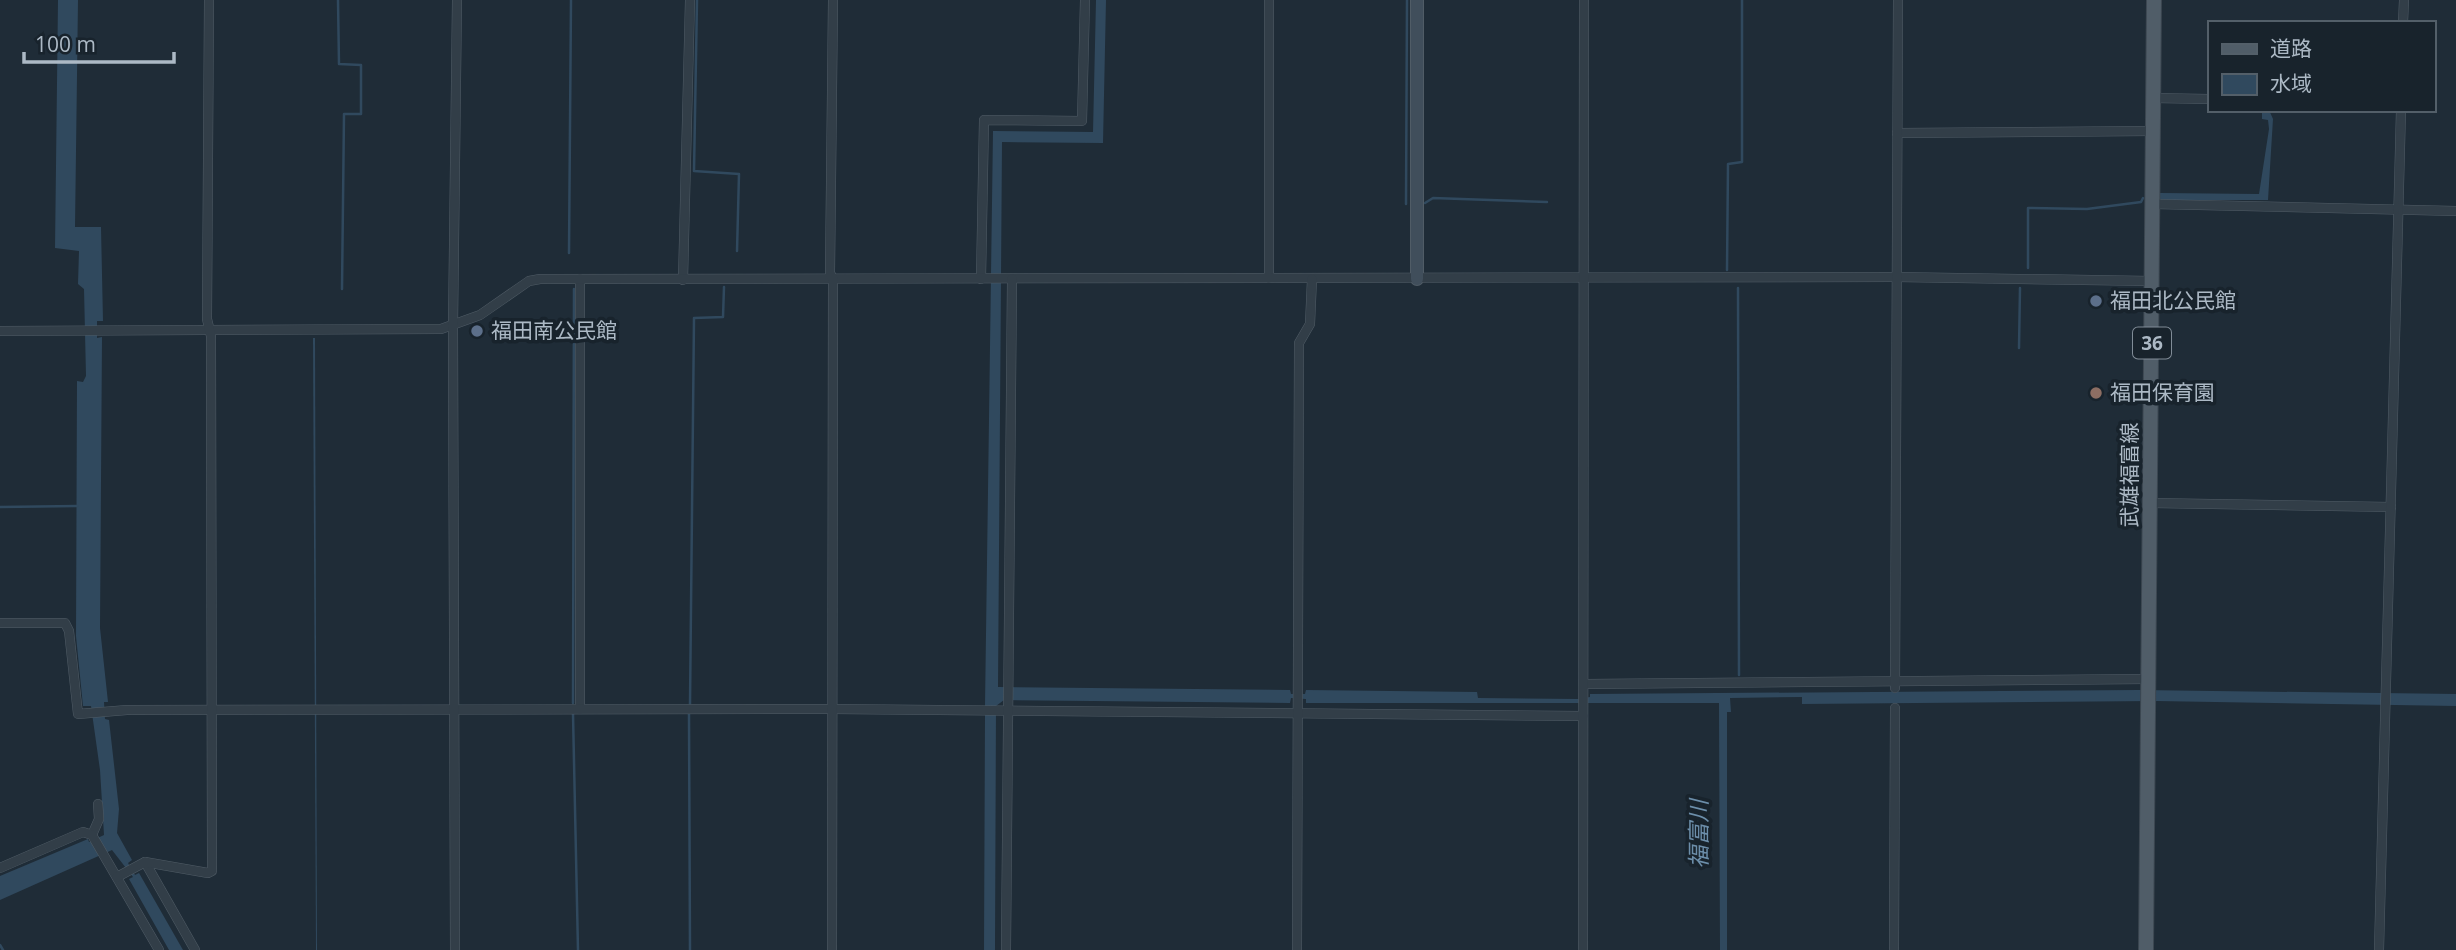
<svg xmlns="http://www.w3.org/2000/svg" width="2456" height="950" viewBox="0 0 2456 950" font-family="'Open Sans','Noto Sans JP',sans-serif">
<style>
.water{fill:#30495e}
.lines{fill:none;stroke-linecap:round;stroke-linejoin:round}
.stream{stroke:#30495e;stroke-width:2.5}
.street-casing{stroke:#505c66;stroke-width:10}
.secondary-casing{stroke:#505c66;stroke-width:14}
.primary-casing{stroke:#3c4751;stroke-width:16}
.street{stroke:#323e48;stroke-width:9}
.secondary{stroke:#404e5b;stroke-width:12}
.primary{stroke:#505d68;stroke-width:14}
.service-dot{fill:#5c6f8a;stroke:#18232c;stroke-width:2.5}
.education-dot{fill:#8d6e63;stroke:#18232c;stroke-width:2.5}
.labels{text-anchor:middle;stroke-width:7;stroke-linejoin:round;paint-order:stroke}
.shield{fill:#18232c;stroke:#808c97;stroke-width:2}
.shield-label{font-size:19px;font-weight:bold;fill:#acb9c5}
.poi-label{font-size:21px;fill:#acb9c5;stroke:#18232c;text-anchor:start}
.street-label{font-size:21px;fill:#acb9c5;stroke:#18232c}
.water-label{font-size:23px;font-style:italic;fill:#6c8eaa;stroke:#18232c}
</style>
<rect width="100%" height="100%" fill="#1f2c37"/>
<!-- water -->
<g class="water">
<path d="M 58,0 L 78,0 L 75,227 L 101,227 L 103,321 L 97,321 L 97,338 L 102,337 L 100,628 L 108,702 L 104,702 L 105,719 L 109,720 L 119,809 L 117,833 L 132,860 L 128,863 L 135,875 L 139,873 L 183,950 L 169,950 L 129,879 L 133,877 L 112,850 L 0,900 L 0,876 L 88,839 L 89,842 L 104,835 L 100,770 L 91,706 L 83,706 L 76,636 L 77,381 L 83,382 L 86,376 L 84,289 L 78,284 L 79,251 L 55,248 Z"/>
<path d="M 1096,0 L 1106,0 L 1103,143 L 1002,142 L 998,687 L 1290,690 L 1291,694 L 1305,694 L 1306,690 L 1477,692 L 1478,698 L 1578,699 L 1590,697 L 1590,694 L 2139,690 L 2456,694 L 2456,706 L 2156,701 L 1802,704 L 1802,697 L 1730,698 L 1731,712 L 1727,712 L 1727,950 L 1720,950 L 1719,703 L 1306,703 L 1306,699 L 1291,698 L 1290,703 L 1004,700 L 996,706 L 995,950 L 984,950 L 985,715 L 991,714 L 991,706 L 985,706 L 993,131 L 1093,132 Z"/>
<path d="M 2262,110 L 2269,110 L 2273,119 L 2268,200 L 2160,200 L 2160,193 L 2259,194 L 2269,129 L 2268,120 L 2262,119 Z"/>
<path d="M 313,338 L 315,338 L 317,950 L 316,950 Z"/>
</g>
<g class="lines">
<!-- stream -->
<g class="stream">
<path d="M 338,0 L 339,64 L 361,65 L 361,114 L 344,114 L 342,289"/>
<path d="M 697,0 L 694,171 L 739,174 L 737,251"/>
<path d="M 1425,203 L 1433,198 L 1547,202"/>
<path d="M 1406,204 L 1407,0"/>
<path d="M 569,253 L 571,0"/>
<path d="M 2028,268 L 2028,208 L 2087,209 L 2141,202 L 2143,198"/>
<path d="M 1727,270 L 1728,164 L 1742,162 L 1742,0"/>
<path d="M 1738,288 L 1739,675"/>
<path d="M 2019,348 L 2020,288"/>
<path d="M 0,507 L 77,506"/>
<path d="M 573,703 L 574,289"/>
<path d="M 690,704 L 694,318 L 723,317 L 724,287"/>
<path d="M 573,714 L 578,950"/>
<path d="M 689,714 L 690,950"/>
<path d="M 0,945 L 3,950"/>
</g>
<defs>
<g id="street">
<path d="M 1269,0 L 1269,278"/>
<path d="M 2403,23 L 2404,0"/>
<path d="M 2153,98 L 2209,99"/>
<path d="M 1897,133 L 2153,131"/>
<path d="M 2153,204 L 2456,211"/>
<path d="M 580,279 L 580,709"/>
<path d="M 981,279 L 984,120 L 1082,121 L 1085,0"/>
<path d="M 683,280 L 690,0"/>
<path d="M 0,331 L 441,329 L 480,315 L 529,281 L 540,279 L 1896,277 L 2152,281"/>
<path d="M 2151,503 L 2391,507"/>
<path d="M 0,623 L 65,623 L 69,631 L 78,714 L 127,710 L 831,709 L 1583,716"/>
<path d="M 1585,684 L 2149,679"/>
<path d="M 1895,688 L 1898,0"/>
<path d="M 92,835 L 99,819 L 98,804"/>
<path d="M 145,862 L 195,950"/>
<path d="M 0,868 L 83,832 L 92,835 L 159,950"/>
<path d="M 117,877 L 145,862 L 208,873 L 212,871 L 211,336 L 207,319 L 209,0"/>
<path d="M 455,950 L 453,326 L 457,0"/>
<path d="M 832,950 L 833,279 L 830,273 L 833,0"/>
<path d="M 1006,950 L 1012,279"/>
<path d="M 1297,950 L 1299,343 L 1310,324 L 1312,279"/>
<path d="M 1583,950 L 1584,0"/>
<path d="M 1894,950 L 1895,708"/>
<path d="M 2379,950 L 2401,110"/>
</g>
<path id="secondary" d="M 1417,279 L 1417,0"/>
<path id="primary" d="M 2146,950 L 2154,0"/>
</defs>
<!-- street casing -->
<use href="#street" class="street-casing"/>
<!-- secondary casing -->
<use href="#secondary" class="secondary-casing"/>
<!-- primary casing -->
<use href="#primary" class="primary-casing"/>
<!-- street -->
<use href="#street" class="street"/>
<!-- secondary -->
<use href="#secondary" class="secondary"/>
<!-- primary -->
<use href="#primary" class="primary"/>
</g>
<!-- markers -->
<g class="service-dot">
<circle cx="2096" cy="301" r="7"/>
<circle cx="477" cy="331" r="7"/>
</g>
<circle class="education-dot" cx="2096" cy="393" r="7"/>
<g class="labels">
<!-- shield labels -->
<rect class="shield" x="2133" y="327.5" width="38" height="31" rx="5"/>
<g class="shield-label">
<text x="2152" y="350">36</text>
</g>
<!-- poi labels -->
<g class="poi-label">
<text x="2110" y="308">福田北公民館</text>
<text x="491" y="338">福田南公民館</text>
<text x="2110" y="400">福田保育園</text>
</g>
<!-- street labels -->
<g class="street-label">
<text transform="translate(2130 475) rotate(-90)" y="7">武雄福富線</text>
</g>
<!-- water labels -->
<g class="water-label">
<text transform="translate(1699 834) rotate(-90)" y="8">福富川</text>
</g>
</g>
<!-- legend -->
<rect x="2208" y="21" width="228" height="91" fill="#18232c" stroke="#535f69" stroke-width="2"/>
<rect x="2222" y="44" width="35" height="10" fill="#505d68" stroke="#535f69" stroke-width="2"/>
<text x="2270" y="56" font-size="21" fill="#acb9c5">道路</text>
<rect x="2222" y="74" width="35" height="21" fill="#30495e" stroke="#535f69" stroke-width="2"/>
<text x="2270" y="91" font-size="21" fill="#acb9c5">水域</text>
<!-- scale -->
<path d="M24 52v10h150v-10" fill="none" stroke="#acb9c5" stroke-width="3.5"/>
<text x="35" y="52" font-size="21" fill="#acb9c5" stroke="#18232c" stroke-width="5" paint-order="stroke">100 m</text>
</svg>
